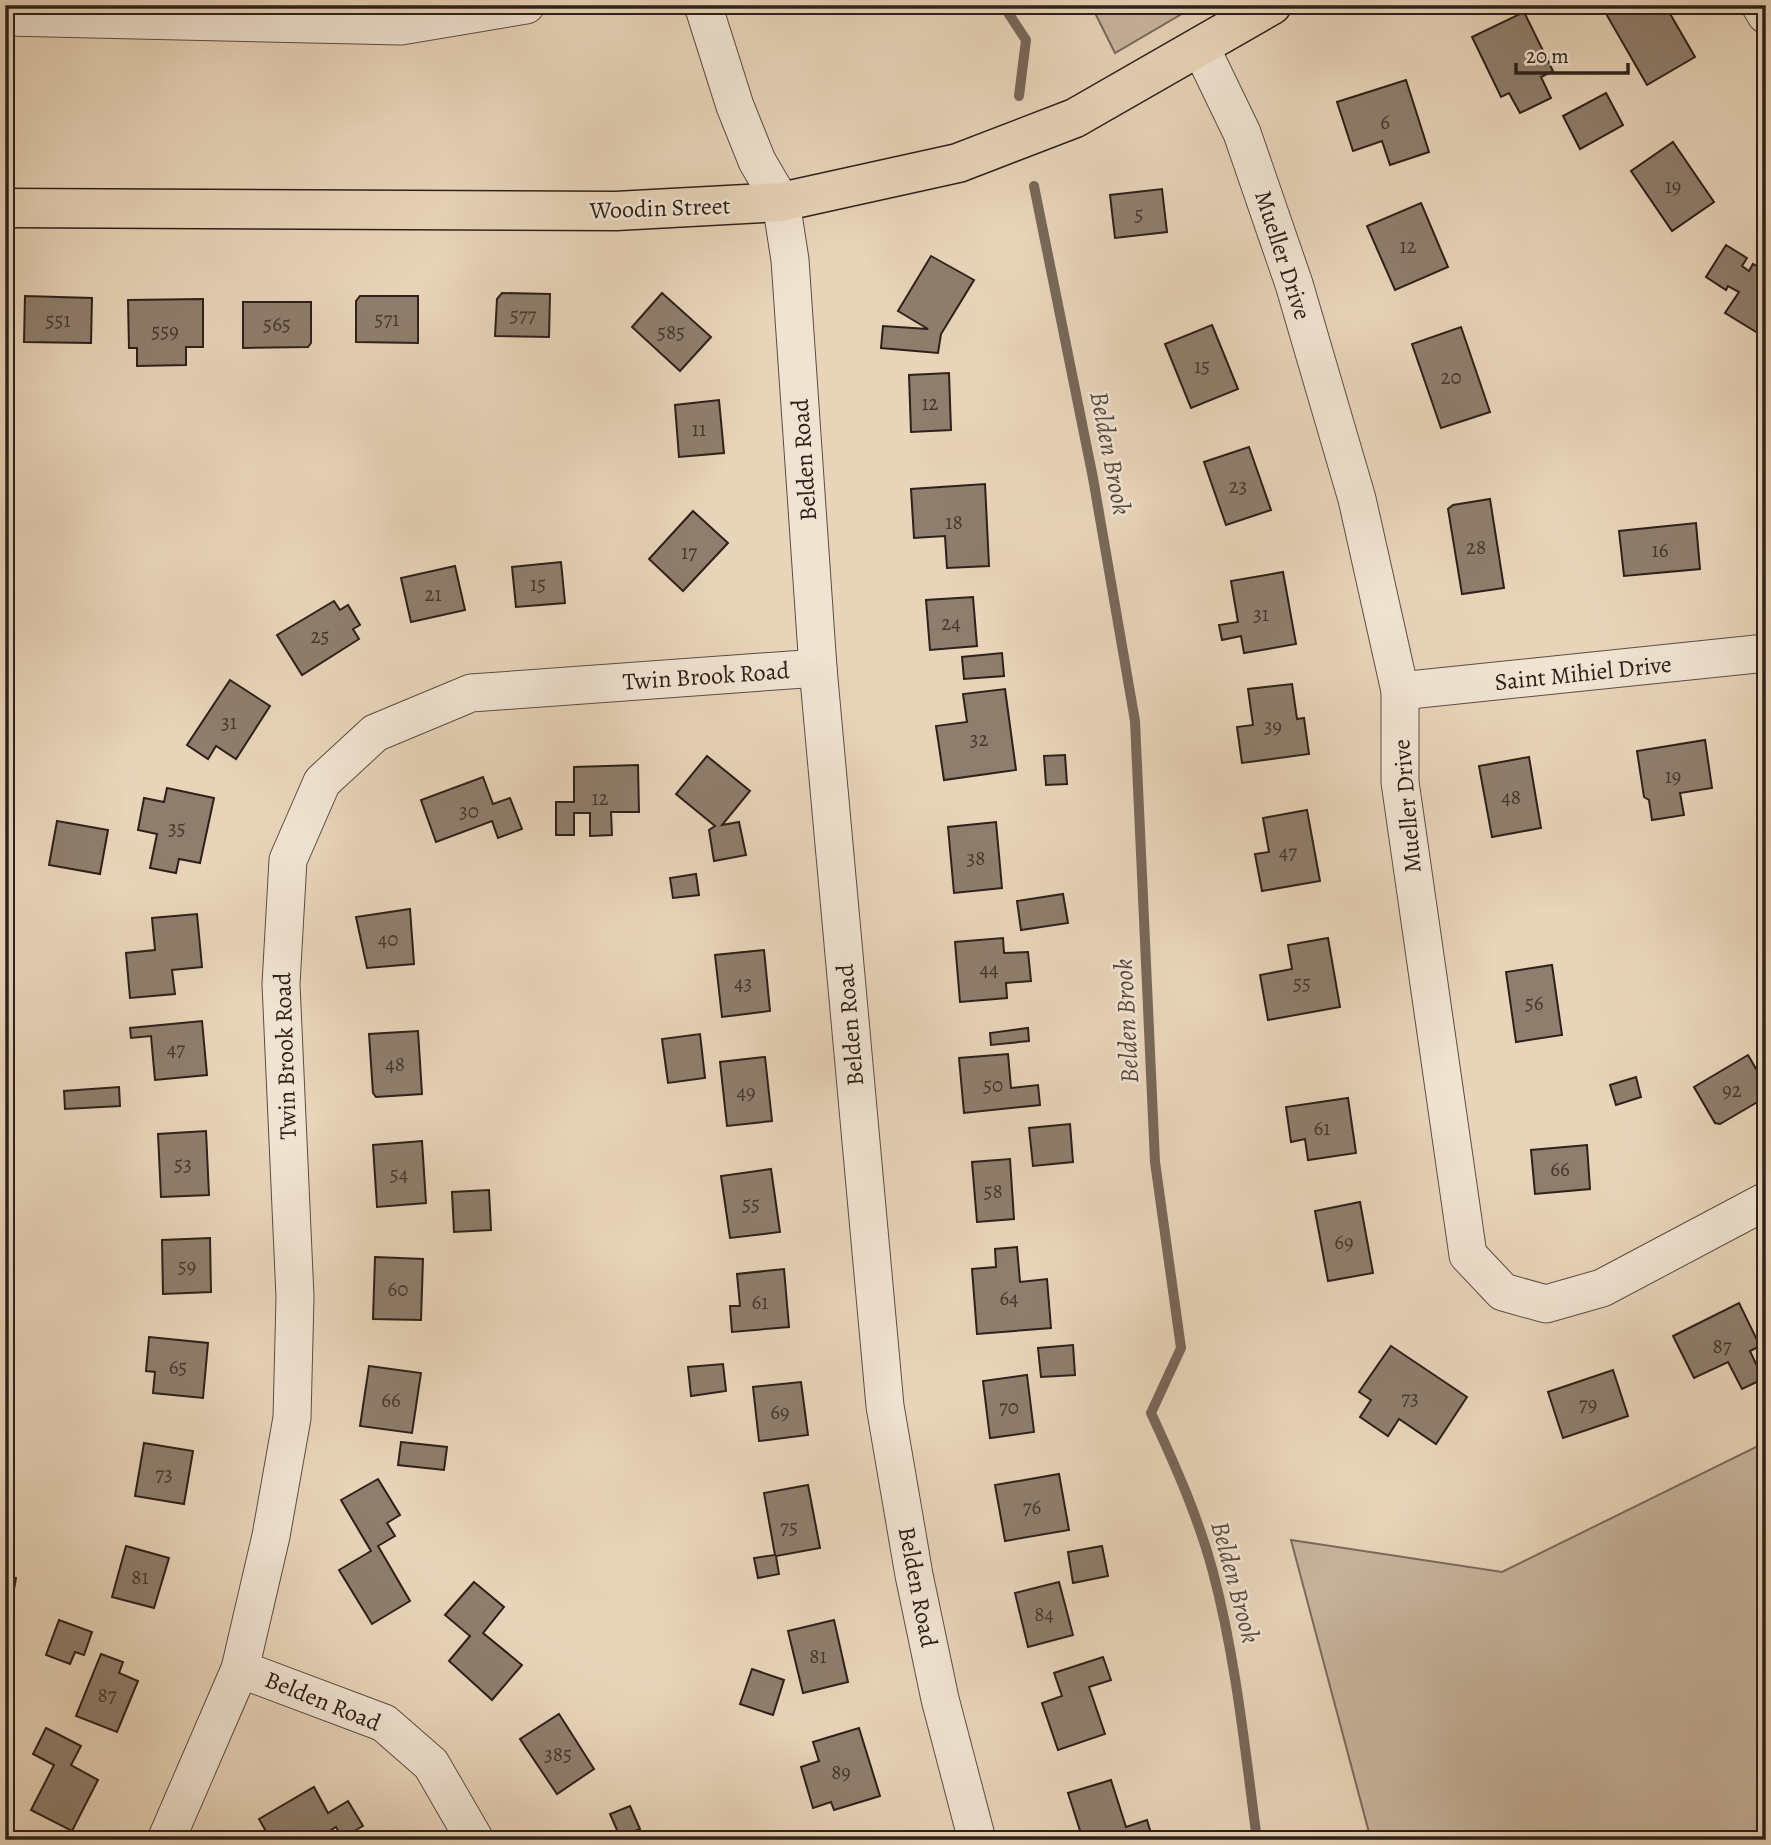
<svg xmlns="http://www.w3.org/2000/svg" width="1771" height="1845" viewBox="0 0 1771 1845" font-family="Alegreya,serif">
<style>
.green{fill:#c8b59e;stroke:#7b6a5c;stroke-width:2}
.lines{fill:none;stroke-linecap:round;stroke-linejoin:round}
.stream{stroke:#786759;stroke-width:10}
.building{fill:#8f7e6d;stroke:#2e201a;stroke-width:2}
.minor-casing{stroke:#5c4d42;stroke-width:39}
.major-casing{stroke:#2e201a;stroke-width:41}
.minor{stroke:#f0e3d2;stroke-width:37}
.major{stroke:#e8d4b9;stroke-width:38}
.labels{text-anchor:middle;stroke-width:5;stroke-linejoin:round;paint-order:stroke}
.number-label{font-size:21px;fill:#46382f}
.street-label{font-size:24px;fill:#2e201a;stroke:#f0e3d2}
.water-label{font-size:26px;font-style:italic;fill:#594a3f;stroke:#f0e3d2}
</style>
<rect width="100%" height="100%" fill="#e8d4b9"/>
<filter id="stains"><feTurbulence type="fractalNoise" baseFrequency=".00286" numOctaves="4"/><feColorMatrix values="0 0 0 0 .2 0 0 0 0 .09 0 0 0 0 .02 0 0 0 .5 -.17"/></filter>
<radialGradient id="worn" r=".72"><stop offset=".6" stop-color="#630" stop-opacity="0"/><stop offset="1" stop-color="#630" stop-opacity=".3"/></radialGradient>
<!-- green -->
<g class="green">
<path d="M 1091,5 L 1197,5 L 1115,53 Z"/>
<path d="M 1766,1442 L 1766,1840 L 1371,1840 L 1291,1540 L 1502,1572 Z"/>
</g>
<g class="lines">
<!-- stream -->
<g class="stream">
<path d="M 1003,5 L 1026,40 L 1019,96"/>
<path d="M 1034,186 L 1093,478 L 1135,721 L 1155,1162 L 1181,1348 L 1151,1413 C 1175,1465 1198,1516 1213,1572 C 1236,1659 1245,1750 1257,1840"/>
</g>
</g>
<!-- building -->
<g class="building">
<path d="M 1601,5 L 1665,5 L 1695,57 L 1647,85 Z"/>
<path d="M 1524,12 L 1553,71 L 1541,77 L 1551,98 L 1520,113 L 1509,93 L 1501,97 L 1472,37 Z"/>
<path d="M 1406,80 L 1429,152 L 1390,165 L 1382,141 L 1353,151 L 1337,102 Z"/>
<path d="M 1606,93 L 1623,125 L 1580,149 L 1563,116 Z"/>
<path d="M 1673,142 L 1714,202 L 1672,231 L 1631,171 Z"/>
<path d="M 1162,189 L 1167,232 L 1115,238 L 1110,195 Z"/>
<path d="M 1421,203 L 1448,267 L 1395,290 L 1367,226 Z"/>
<path d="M 1726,245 L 1747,258 L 1742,266 L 1749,271 L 1753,264 L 1766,272 L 1766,338 L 1725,313 L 1739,292 L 1728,286 L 1726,290 L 1706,277 Z"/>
<path d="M 931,256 L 974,280 L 941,334 L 938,353 L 881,348 L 883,326 L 928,329 L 898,311 Z"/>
<path d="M 502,293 L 550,294 L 549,337 L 495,336 L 497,299 Z"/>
<path d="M 662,293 L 711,337 L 680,371 L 632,327 Z"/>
<path d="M 25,296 L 92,298 L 91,343 L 24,342 Z"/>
<path d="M 360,296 L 418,296 L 418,343 L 356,342 L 356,301 Z"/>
<path d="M 203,299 L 203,347 L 186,347 L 186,365 L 137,366 L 137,348 L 129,348 L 128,300 Z"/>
<path d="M 243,302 L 311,302 L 311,343 L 308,347 L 243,348 Z"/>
<path d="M 1212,325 L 1238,389 L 1191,408 L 1165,344 Z"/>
<path d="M 1461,327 L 1490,412 L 1441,428 L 1412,344 Z"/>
<path d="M 949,373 L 951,430 L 911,432 L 909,375 Z"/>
<path d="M 719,400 L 724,453 L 679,457 L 675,405 Z"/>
<path d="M 1249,447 L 1271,510 L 1226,525 L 1204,462 Z"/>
<path d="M 985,484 L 989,566 L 947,568 L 945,536 L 914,538 L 911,489 Z"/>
<path d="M 1490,499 L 1504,588 L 1462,594 L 1448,509 L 1453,505 Z"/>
<path d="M 693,511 L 728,543 L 683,591 L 649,559 Z"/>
<path d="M 1696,523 L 1700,569 L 1624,576 L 1619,531 Z"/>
<path d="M 561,562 L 565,603 L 516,607 L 512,567 Z"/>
<path d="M 455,566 L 465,610 L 411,622 L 401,578 Z"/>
<path d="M 1283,572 L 1296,644 L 1244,653 L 1241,636 L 1222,640 L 1219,625 L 1238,622 L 1231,581 Z"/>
<path d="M 973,597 L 977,646 L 930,650 L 926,600 Z"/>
<path d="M 334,601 L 340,610 L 348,605 L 360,625 L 353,629 L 359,639 L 302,675 L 277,635 Z"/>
<path d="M 1002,653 L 1004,676 L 964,679 L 962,657 Z"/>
<path d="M 230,680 L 270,706 L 236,759 L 216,746 L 208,759 L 187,745 Z"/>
<path d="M 1292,684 L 1297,719 L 1304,718 L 1309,754 L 1242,763 L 1237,727 L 1253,725 L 1248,689 Z"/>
<path d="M 1005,689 L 1016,770 L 944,780 L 936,726 L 967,722 L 963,694 Z"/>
<path d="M 1705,740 L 1712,788 L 1680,793 L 1684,815 L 1652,820 L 1649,800 L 1644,797 L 1637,751 Z"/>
<path d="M 1065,755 L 1067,784 L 1046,785 L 1044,756 Z"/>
<path d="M 707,756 L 750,791 L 722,825 L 739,822 L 746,855 L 714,861 L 709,830 L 715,826 L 676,794 Z"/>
<path d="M 1529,757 L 1541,828 L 1492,837 L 1479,766 Z"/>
<path d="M 638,765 L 639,812 L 611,812 L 612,835 L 590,836 L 590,813 L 574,813 L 574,835 L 556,835 L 556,802 L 574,802 L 574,767 Z"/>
<path d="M 483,777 L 493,804 L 510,798 L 522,829 L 498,838 L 492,821 L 436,842 L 421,800 Z"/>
<path d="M 167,788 L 214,798 L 200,863 L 179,859 L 176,873 L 150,868 L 157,834 L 138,830 L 144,798 L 164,802 Z"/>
<path d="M 1307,810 L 1320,881 L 1262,891 L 1255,854 L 1269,852 L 1263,818 Z"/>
<path d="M 57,821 L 108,830 L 100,874 L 49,865 Z"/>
<path d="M 996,822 L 1002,888 L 954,893 L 948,827 Z"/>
<path d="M 696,874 L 699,895 L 673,898 L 670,878 Z"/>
<path d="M 1063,894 L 1068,923 L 1021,930 L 1017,901 Z"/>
<path d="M 410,909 L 414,964 L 367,968 L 356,917 Z"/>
<path d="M 197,914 L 202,967 L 172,970 L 175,994 L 130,998 L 126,953 L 155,950 L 152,918 Z"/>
<path d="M 1003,938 L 1004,953 L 1028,952 L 1031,981 L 1006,983 L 1007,998 L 960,1002 L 955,942 Z"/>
<path d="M 1328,938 L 1340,1007 L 1268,1020 L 1260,975 L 1292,969 L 1288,945 Z"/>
<path d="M 764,950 L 770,1011 L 722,1017 L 715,955 Z"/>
<path d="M 1552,965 L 1562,1035 L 1516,1042 L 1506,972 Z"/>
<path d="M 202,1021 L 207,1075 L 155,1080 L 151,1036 L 131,1038 L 130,1028 Z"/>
<path d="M 1028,1028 L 1029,1041 L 991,1045 L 990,1033 Z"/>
<path d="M 418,1031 L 422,1094 L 376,1097 L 373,1093 L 369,1034 Z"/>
<path d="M 700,1034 L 705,1078 L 668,1083 L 662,1039 Z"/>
<path d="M 1008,1054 L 1011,1088 L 1038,1085 L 1040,1105 L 964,1113 L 959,1058 Z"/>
<path d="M 1748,1055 L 1766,1086 L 1766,1097 L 1720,1124 L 1715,1123 L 1694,1087 Z"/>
<path d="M 765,1057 L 772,1121 L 727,1126 L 720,1062 Z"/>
<path d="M 1636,1077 L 1641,1097 L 1616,1105 L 1610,1085 Z"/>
<path d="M 119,1087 L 120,1106 L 65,1109 L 64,1091 Z"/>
<path d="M 1348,1098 L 1356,1153 L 1308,1160 L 1305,1139 L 1291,1142 L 1286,1107 Z"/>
<path d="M 1070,1124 L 1073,1162 L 1033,1166 L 1029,1128 Z"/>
<path d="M 206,1131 L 209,1195 L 161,1197 L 158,1134 Z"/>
<path d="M 422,1141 L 426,1203 L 377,1207 L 373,1145 Z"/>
<path d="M 1587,1145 L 1590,1189 L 1535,1194 L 1531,1150 Z"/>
<path d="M 1010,1159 L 1014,1219 L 977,1222 L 972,1162 Z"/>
<path d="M 771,1169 L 780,1232 L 730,1238 L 721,1176 Z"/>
<path d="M 489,1190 L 491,1230 L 454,1232 L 452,1192 Z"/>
<path d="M 1360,1202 L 1373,1273 L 1328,1281 L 1315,1211 Z"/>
<path d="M 210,1238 L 211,1292 L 163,1294 L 162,1240 Z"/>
<path d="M 1017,1247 L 1020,1282 L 1047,1279 L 1051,1328 L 977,1334 L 972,1269 L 996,1267 L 995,1249 Z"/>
<path d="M 375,1257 L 423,1259 L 421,1320 L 373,1319 Z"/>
<path d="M 784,1269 L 789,1327 L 732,1332 L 730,1306 L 740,1306 L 737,1274 Z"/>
<path d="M 1739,1303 L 1760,1346 L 1750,1351 L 1763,1379 L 1742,1389 L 1728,1362 L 1694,1378 L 1673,1336 Z"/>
<path d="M 149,1337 L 208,1343 L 203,1398 L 153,1393 L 155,1372 L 146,1371 Z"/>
<path d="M 1073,1345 L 1075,1375 L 1041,1377 L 1038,1348 Z"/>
<path d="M 1391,1346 L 1467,1397 L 1436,1444 L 1399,1419 L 1388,1436 L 1360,1417 L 1371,1400 L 1359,1392 Z"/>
<path d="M 723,1364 L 726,1391 L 691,1396 L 688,1367 Z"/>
<path d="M 369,1366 L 421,1373 L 412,1433 L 360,1426 Z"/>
<path d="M 1613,1370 L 1628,1416 L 1563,1438 L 1548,1392 Z"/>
<path d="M 1027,1375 L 1034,1432 L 990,1438 L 983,1381 Z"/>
<path d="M 801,1382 L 808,1435 L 759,1441 L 753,1387 Z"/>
<path d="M 401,1442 L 447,1447 L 444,1470 L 398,1465 Z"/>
<path d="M 144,1443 L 193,1451 L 184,1504 L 135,1496 Z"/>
<path d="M 1059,1474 L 1069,1530 L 1005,1541 L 995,1485 Z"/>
<path d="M 378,1479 L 400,1515 L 387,1523 L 395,1536 L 378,1546 L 410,1601 L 372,1624 L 339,1570 L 371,1551 L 341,1500 Z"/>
<path d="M 808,1485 L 820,1548 L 776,1556 L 779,1574 L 758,1578 L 754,1558 L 775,1555 L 764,1493 Z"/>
<path d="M 126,1546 L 169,1558 L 154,1608 L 112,1597 Z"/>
<path d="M 1102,1546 L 1108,1576 L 1073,1583 L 1068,1552 Z"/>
<path d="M 5,1576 L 16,1578 L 13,1595 L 5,1593 Z"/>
<path d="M 474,1582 L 504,1607 L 483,1633 L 522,1665 L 492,1700 L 449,1661 L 470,1636 L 445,1615 Z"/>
<path d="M 1059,1582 L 1073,1635 L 1028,1647 L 1015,1593 Z"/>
<path d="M 59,1620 L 92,1632 L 84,1655 L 75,1652 L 70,1664 L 46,1655 Z"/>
<path d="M 834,1620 L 848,1682 L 803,1693 L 788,1631 Z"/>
<path d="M 101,1654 L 123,1662 L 119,1673 L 138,1681 L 117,1732 L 76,1716 Z"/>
<path d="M 1103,1657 L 1111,1680 L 1089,1687 L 1105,1734 L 1058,1750 L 1042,1703 L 1062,1696 L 1054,1673 Z"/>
<path d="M 752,1669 L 784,1680 L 773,1715 L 740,1704 Z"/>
<path d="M 559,1714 L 594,1769 L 557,1794 L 520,1739 Z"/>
<path d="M 46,1728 L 81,1746 L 71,1765 L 98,1780 L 72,1831 L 31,1810 L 54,1765 L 33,1754 Z"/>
<path d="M 859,1728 L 880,1796 L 834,1810 L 831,1802 L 813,1808 L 801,1767 L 819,1761 L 813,1742 Z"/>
<path d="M 1111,1780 L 1126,1827 L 1147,1820 L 1153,1840 L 1083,1840 L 1068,1793 Z"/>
<path d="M 314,1787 L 328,1813 L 348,1801 L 363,1826 L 342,1838 L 336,1827 L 315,1840 L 271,1840 L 259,1819 Z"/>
<path d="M 630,1806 L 640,1829 L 620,1837 L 610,1814 Z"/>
</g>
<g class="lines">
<defs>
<g id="minor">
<path d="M 703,5 L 735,106 L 757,161 L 781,202 L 790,260 L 818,668 L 885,1406 L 914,1575 L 940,1699 L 977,1840"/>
<path d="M 1760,5 L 1766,15"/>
<path d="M 5,17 L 401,26 L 526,5"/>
<path d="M 1200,46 L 1242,133 L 1294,284 L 1357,499 L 1400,691 L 1400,782 L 1468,1255 L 1503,1292 L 1546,1304 L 1602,1288 L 1766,1201"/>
<path d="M 1400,691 L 1766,653"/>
<path d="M 240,1669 L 384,1723 L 431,1764 L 475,1840"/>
<path d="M 166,1840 L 240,1669 L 271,1536 L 292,1418 L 295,1297 L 281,984 L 288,860 L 322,782 L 375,733 L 471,693 L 818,668"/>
</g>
<path id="major" d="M 5,208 L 616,211 L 781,202 L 958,163 L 1075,118 L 1272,5"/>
</defs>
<!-- minor casing -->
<use href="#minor" class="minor-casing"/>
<!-- major casing -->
<use href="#major" class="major-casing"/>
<!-- minor -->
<use href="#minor" class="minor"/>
<!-- major -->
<use href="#major" class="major"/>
</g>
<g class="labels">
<!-- number labels -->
<g class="number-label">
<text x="1385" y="129">6</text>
<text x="1673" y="193">19</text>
<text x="1139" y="221">5</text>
<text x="1408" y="253">12</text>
<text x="523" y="322">577</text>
<text x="387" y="326">571</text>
<text x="58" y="327">551</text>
<text x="277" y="331">565</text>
<text x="165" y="338">559</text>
<text x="671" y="339">585</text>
<text x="1202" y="373">15</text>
<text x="1451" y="384">20</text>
<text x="930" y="410">12</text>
<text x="699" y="436">11</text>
<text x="1238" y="493">23</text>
<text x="954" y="529">18</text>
<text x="1476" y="554">28</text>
<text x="1660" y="557">16</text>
<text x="689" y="559">17</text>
<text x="538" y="591">15</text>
<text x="433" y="601">21</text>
<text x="1261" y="621">31</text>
<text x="951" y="630">24</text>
<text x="320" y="643">25</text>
<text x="229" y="729">31</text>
<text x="1273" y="733">39</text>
<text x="979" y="746">32</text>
<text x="1673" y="783">19</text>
<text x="1511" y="804">48</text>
<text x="600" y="805">12</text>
<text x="469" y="818">30</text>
<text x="177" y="835">35</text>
<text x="1288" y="859">47</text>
<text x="976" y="865">38</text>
<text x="388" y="946">40</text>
<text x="989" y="976">44</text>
<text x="743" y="990">43</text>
<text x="1302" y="990">55</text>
<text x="1534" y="1010">56</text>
<text x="176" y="1056">47</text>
<text x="395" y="1071">48</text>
<text x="993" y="1092">50</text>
<text x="1732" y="1097">92</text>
<text x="746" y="1099">49</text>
<text x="1322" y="1135">61</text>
<text x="183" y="1171">53</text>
<text x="1560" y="1176">66</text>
<text x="399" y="1181">54</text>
<text x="993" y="1198">58</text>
<text x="751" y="1211">55</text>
<text x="1344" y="1249">69</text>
<text x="187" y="1273">59</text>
<text x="398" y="1296">60</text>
<text x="1009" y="1305">64</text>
<text x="760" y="1309">61</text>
<text x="1722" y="1353">87</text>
<text x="178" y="1374">65</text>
<text x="1410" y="1405">73</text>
<text x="391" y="1407">66</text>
<text x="1588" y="1411">79</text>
<text x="1009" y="1414">70</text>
<text x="780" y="1419">69</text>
<text x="164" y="1481">73</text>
<text x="1032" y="1514">76</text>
<text x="789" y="1534">75</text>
<text x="140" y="1584">81</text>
<text x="1044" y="1621">84</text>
<text x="818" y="1663">81</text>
<text x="107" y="1702">87</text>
<text x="558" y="1761">385</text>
<text x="841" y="1779">89</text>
</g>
<!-- street labels -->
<g class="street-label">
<text transform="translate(660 208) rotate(-2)" y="8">Woodin Street</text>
<text transform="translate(1283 255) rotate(72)" y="8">Mueller Drive</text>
<text transform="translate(804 460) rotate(-94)" y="8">Belden Road</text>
<text transform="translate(1583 673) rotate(-6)" y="8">Saint Mihiel Drive</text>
<text transform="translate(706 676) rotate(-4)" y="8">Twin Brook Road</text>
<text transform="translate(1407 806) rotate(-95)" y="8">Mueller Drive</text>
<text transform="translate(850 1025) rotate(-95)" y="8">Belden Road</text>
<text transform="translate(285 1056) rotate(-92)" y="8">Twin Brook Road</text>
<text transform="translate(918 1587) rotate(79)" y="8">Belden Road</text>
<text transform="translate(323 1701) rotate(22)" y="8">Belden Road</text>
</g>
<!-- water labels -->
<g class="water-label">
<text transform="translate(1111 453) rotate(79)" y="9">Belden Brook</text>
<text transform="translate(1126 1021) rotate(-93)" y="9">Belden Brook</text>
<text transform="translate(1236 1582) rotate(75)" y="9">Belden Brook</text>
</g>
</g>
<!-- margin -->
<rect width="1771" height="1845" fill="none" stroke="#e8d4b9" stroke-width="28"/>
<rect x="7" y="7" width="1757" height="1831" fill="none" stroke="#2e201a" stroke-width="3.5"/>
<rect x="14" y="14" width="1743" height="1817" fill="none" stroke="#2e201a" stroke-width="2"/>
<!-- scale -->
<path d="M1516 63v10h112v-10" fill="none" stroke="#2e201a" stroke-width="3.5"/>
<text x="1526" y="63" font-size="21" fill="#2e201a" stroke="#f0e3d2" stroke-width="5" paint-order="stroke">20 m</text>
<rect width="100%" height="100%" filter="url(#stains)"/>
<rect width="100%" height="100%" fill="url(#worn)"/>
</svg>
